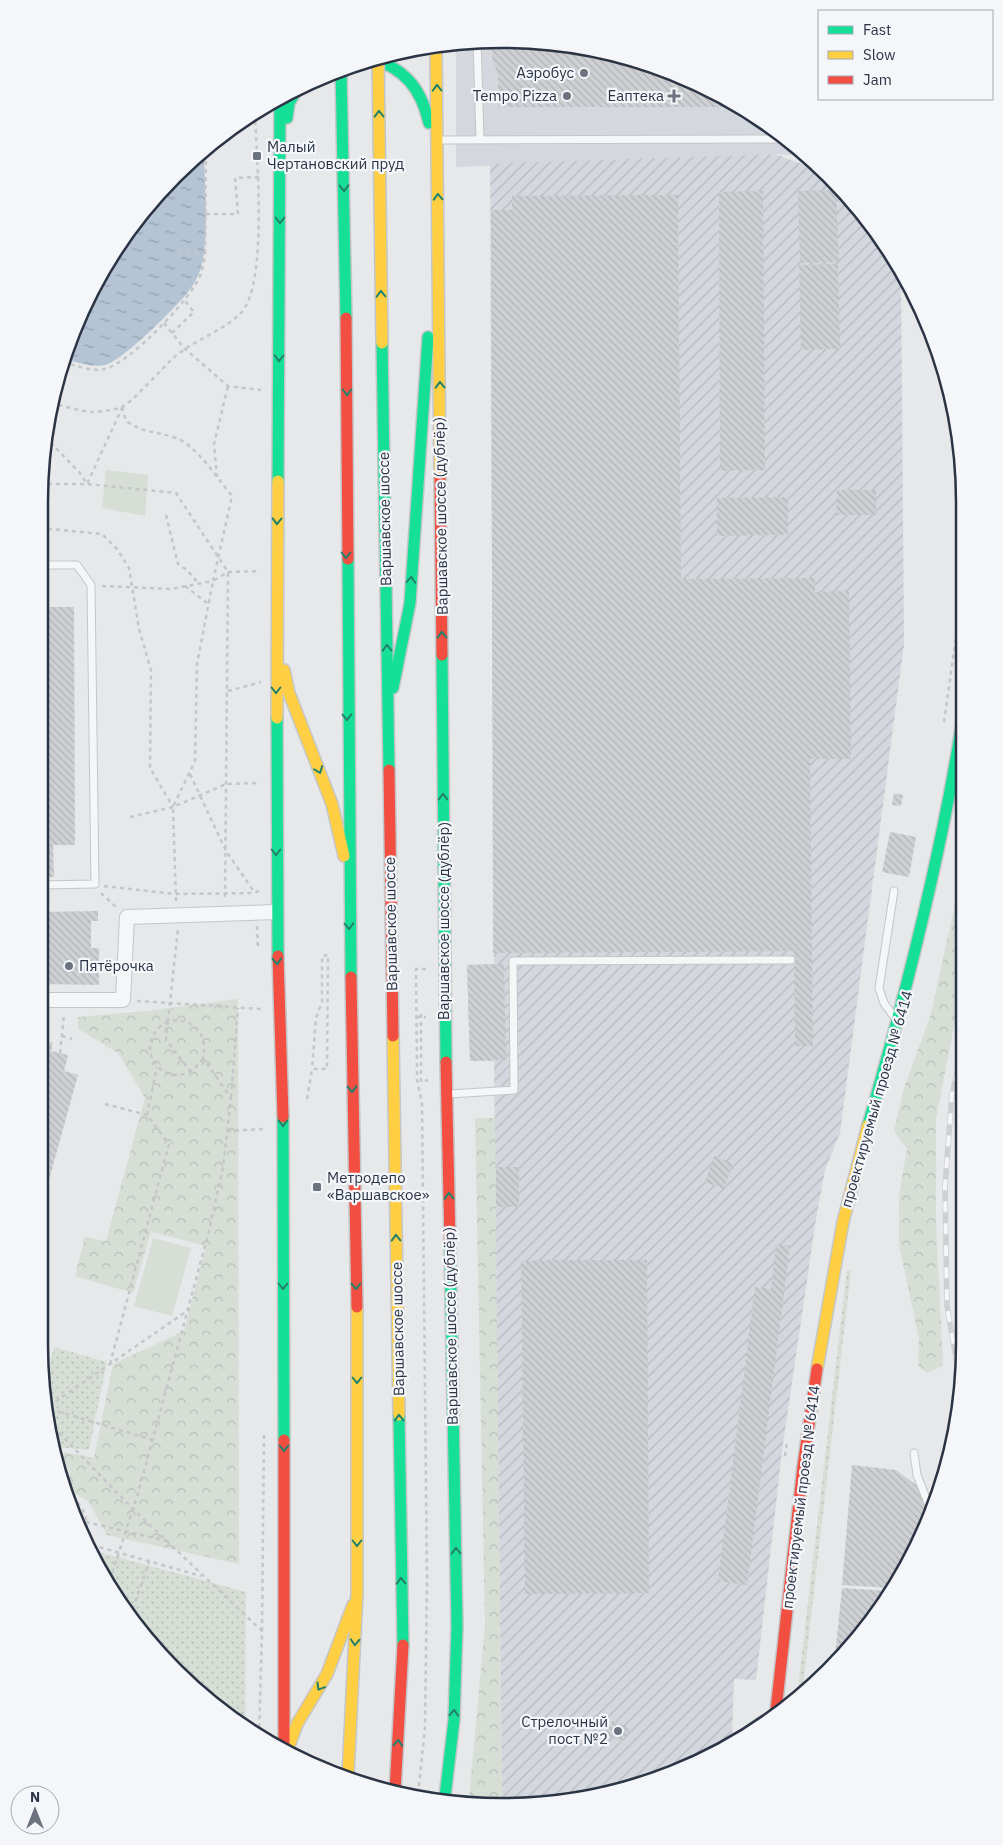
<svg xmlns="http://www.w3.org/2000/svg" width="1003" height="1845" viewBox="0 0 1003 1845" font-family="'IBM Plex Sans',sans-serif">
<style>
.built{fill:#d4d7dd}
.industrial{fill:url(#industrial-furrows)}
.grass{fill:url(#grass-dots)}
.forest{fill:url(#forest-crowns)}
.park{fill:#d6ded6}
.water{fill:url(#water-ripples)}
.building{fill:url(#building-back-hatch)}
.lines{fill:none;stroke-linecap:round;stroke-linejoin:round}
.lane-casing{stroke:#c4c6c8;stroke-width:9}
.street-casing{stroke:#c4c6c8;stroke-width:16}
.fast-casing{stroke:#c4c6c8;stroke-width:14}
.slow-casing{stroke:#c4c6c8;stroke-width:14}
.jam-casing{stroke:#c4c6c8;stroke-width:14}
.path{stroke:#c5c6ca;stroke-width:2.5;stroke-dasharray:4 4;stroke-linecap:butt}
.lane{stroke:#f5f6f7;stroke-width:7}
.street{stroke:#f5f6f7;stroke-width:14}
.fast{stroke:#16e098;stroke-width:11}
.slow{stroke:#ffcf43;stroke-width:11}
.jam{stroke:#f24e42;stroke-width:11}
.rail-casing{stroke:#cecfd2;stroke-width:5.5}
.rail{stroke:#f4f6f9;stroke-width:4;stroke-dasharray:11;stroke-linecap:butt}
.slow-bridge-casing{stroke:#c2c5c8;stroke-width:14;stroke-linecap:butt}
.slow-bridge{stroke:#ffcf43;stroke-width:11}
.oneway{stroke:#22816a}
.poi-dot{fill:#6c737f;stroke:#f4f6f9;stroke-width:2}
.labels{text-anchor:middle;stroke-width:4.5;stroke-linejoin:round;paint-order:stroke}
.poi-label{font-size:15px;fill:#2b3445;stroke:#f4f6f9;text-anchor:end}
.street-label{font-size:15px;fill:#2b3445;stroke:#f4f6f9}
.rim{fill:none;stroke:#2b3445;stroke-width:2.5}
</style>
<defs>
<pattern id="industrial-furrows" width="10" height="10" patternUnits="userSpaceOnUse" patternTransform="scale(1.25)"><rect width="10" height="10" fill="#d4d7dd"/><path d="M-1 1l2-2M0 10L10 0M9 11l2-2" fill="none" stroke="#b6b9bf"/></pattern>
<pattern id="grass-dots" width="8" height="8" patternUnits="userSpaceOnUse" patternTransform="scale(1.25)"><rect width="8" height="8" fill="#d6ded6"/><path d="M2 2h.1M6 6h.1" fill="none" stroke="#b8bfb9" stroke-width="1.8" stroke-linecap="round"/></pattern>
<pattern id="forest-crowns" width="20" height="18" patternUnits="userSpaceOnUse" patternTransform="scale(1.25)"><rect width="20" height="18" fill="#d6ded6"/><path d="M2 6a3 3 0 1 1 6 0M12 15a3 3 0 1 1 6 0" fill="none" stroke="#b8bfb9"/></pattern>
<pattern id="water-ripples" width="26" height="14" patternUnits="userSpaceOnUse" patternTransform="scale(1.25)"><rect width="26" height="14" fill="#b4c4d5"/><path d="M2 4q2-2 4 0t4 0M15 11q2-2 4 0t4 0" fill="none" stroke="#93a0af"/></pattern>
<pattern id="building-back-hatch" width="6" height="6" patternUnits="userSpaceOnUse" patternTransform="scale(1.25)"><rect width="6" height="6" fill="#ced0d3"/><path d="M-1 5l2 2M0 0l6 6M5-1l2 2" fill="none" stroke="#b1b3b6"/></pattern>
</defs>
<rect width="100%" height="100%" fill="#e6e8ea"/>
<!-- built -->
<path class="built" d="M 471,40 L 562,43 L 650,63 L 733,101 L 809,156 L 775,154 L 456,167 L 456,42 Z"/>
<!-- industrial -->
<path class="industrial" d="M 775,154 L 823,172 L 886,244 L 901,275 L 904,644 L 840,1133 L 825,1170 L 816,1219 L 782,1451 L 756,1680 L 734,1679 L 732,1738 L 679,1771 L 532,1805 L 502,1802 L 494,1061 L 470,1061 L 467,965 L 494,964 L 490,164 Z"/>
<!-- grass -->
<g class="grass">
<path d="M 847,1270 L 851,1271 L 802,1694 L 797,1697 Z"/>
<path d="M 54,1347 L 107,1362 L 89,1450 L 56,1447 L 45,1380 Z"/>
<path d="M 95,1551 L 246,1592 L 245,1729 L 135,1625 Z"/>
</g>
<!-- forest -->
<g class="forest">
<path d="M 962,872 L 962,985 L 936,1119 L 936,1222 L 943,1365 L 927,1373 L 918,1365 L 919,1339 L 899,1244 L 899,1196 L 907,1149 L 894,1131 L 904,1088 L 931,1014 Z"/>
<path d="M 238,999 L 238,1007 L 239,1564 L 107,1535 L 89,1502 L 62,1486 L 60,1473 L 64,1452 L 94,1458 L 113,1364 L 184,1331 L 206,1246 L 151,1232 L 133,1293 L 75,1276 L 85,1237 L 106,1241 L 145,1098 L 118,1053 L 78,1029 L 78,1017 L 146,1011 Z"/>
<path d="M 475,1118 L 495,1118 L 502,1802 L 469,1799 L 485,1625 Z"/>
</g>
<!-- park -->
<g class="park">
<path d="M 106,470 L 148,475 L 145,516 L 102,508 Z"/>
<path d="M 153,1238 L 191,1248 L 172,1316 L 134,1306 Z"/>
</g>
<!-- water -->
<path class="water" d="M 204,149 C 204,183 210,236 201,268 C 198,276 194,285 188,292 C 176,307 123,361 105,365 C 92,368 76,362 64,359 L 101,270 L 153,197 Z"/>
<!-- building -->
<g class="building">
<path d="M 494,40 L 562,43 L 650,63 L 733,101 L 741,107 L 498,107 L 498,75 L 492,57 Z"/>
<path d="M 836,190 L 839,262 L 800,263 L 798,191 Z"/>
<path d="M 763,191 L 765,470 L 720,471 L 719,192 Z"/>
<path d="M 678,195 L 681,579 L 815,578 L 815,592 L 849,591 L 851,759 L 810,759 L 813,1046 L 795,1046 L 794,951 L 493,953 L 491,210 L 512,210 L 512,196 Z"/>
<path d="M 838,264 L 840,349 L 801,350 L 799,265 Z"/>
<path d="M 837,490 L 876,490 L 876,515 L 836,515 Z"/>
<path d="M 788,497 L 788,535 L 717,536 L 717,498 Z"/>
<path d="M 40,607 L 74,607 L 75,845 L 53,845 L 54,877 L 39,877 L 39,842 L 41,842 Z"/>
<path d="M 894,793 L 903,795 L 901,806 L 892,805 Z"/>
<path d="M 890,832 L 916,837 L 909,877 L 882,872 Z"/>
<path d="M 98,911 L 98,921 L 91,921 L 91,948 L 99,948 L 99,985 L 39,984 L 39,912 Z"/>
<path d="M 504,964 L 506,1060 L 470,1061 L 467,965 Z"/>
<path d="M 39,1039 L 53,1043 L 51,1051 L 68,1055 L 64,1071 L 78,1075 L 39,1216 L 39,1102 L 49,1065 L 39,1063 Z"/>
<path d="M 714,1156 L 733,1163 L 724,1189 L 705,1182 Z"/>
<rect x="496" y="1167" width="23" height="40"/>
<path d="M 776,1244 L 790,1246 L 747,1585 L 718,1581 L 755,1287 L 771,1289 Z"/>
<path d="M 545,1260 L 647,1260 L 649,1593 L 525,1594 L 521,1261 Z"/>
<path d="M 852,1465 L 896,1470 L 916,1485 L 929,1510 L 902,1575 L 891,1588 L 842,1585 Z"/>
<path d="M 842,1588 L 889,1591 L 835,1656 Z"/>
<path d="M 613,1720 L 630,1729 L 621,1743 L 606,1733 Z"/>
</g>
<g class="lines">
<defs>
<g id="lane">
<path d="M 477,40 L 480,139"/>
<path d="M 437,140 L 787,139"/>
<path d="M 39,885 L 95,884 L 91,585 L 77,565 L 40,565"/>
<path d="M 894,891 L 879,988 L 884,1003 L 895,1018"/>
<path d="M 449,1094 L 514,1090 L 513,961 L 791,960"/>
<path d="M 914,1453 L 917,1475 L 930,1508"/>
</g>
<path id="street" d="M 39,1000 L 123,1000 L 127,917 L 276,912"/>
<g id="fast">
<path d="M 371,58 C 405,69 421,88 429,123"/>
<path d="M 341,70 L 346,318"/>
<path d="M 287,118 L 289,103 L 299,86"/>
<path d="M 382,343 L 389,770"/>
<path d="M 278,481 L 280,97"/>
<path d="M 348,559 L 351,977"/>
<path d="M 442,655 L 446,1062"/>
<path d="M 393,688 L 410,603 L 428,337"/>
<path d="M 277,718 L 278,956"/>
<path d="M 283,1117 L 284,1440"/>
<path d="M 868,1125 C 906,994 939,864 961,729"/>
<path d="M 399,1415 L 403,1645"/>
<path d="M 445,1797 L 454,1720 L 457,1626 L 450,1243"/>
</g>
<g id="slow">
<path d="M 436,46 L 440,478"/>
<path d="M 284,670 L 289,693 L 332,804 L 344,856"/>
<path d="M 277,718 L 278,481"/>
<path d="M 393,1036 L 399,1415"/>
<path d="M 817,1369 L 843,1222 L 868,1125"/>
<path d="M 289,1746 L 297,1724 L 327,1674 L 353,1605"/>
<path d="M 348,1775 L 357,1593 L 357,1307"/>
</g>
<g id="jam">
<path d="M 346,318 L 348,559"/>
<path d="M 440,478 L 442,655"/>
<path d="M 389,770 L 393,1036"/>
<path d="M 278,956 L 283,1117"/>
<path d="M 351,977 L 357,1307"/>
<path d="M 446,1062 L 450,1243"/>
<path d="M 284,1440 L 284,1746"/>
<path d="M 776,1710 L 803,1466 L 817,1369"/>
<path d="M 395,1792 L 403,1645"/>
</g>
</defs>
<!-- lane casing -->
<use href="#lane" class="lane-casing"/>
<!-- street casing -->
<use href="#street" class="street-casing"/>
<!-- fast casing -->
<use href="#fast" class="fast-casing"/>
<!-- slow casing -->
<use href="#slow" class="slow-casing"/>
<!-- jam casing -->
<use href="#jam" class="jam-casing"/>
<!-- path -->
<g class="path">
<path d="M 206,214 L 238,214 L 235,178 L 259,177"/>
<path d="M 205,253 L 206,148"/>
<path d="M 164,323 L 184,348 L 228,386 L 261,390"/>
<path d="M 172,333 L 194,312 L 185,301"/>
<path d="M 63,362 C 75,365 91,372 104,369 C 128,365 191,299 200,276 C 203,269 204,261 205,253 L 179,253"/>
<path d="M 51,403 C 64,406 79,411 92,412 C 99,412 115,410 122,407 C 131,403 162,369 171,360 C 191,341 220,333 240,314 C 269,286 256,153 255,113"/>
<path d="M 45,437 L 80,473 L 87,484 L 176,493 L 228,572 L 225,899"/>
<path d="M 217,477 L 214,444 L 228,386"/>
<path d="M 40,484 L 87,484 L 122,408"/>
<path d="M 166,515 L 178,564 L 187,570 L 199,584"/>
<path d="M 40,528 L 102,534 L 117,549 L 129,568 L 139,629 L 151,670 L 150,768 L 173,807"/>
<path d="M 102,586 L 171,589 L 213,581 L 232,496 C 218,479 196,445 176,438 C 157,431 145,434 126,421 L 122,407"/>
<path d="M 185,586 L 207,603"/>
<path d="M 228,691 L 261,682"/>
<path d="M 944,722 L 961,602"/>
<path d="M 190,774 L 226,851 L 255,893"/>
<path d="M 130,817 L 173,807 L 226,784 L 260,783"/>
<path d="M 104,886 L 174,894 L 255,893 L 260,890"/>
<path d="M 101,893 L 117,908"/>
<path d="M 176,901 L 173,807 L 195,761 L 197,664 L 213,581 L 228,572 L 260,571"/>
<path d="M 257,926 L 258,948"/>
<path d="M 137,1001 L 262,1009"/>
<path d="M 421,1014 L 421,1082 L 428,1080"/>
<path d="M 416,1017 L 426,1017"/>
<path d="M 168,1021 C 122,1048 175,1103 203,1058"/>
<path d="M 168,1021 L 166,1040 L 191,1072"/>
<path d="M 62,1036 L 72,1039"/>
<path d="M 60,1053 L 64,1015"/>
<path d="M 231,1097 L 238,1008"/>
<path d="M 307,1099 L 312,1069 L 327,1069 L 328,955 L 322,956 L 322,1002 L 316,1018 L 312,1069"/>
<path d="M 105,1104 L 147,1115"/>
<path d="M 227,1131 L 265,1129"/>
<path d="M 110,1364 L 169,1144 L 147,1115 L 157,1067"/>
<path d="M 49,1406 L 190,1309"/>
<path d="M 50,1409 L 153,1440"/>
<path d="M 51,1418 L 59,1433 L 56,1447"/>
<path d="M 59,1433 L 133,1509 L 262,1631 L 259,1735"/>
<path d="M 785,1456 L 787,1442"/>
<path d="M 64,1494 C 82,1501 89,1517 86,1535"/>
<path d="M 78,1520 L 167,1541"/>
<path d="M 92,1545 L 201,1576"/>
<path d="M 110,1580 L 139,1490 L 209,1231 L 223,1167 L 231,1098 L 203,1058 C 209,1033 192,1017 168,1021 L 178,929"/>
<path d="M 130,1617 L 149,1562"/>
<path d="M 262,1631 L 264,1433"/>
<path d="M 758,1722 L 758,1715"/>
<path d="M 418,1794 L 425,1728 L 427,1580 L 422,1104 L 417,1079 L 416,969 L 428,969"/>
</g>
<!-- lane -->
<use href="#lane" class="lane"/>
<!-- street -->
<use href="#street" class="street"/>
<!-- fast -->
<use href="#fast" class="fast"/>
<!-- slow -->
<use href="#slow" class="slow"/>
<!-- jam -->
<use href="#jam" class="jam"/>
<defs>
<path id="rail" d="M 961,1387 L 947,1306 L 945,1186 L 952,1094 L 962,1052"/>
</defs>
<!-- rail casing -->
<use href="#rail" class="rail-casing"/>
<!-- rail -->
<use href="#rail" class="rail"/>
<defs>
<path id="slow-bridge" d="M 378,56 L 382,343"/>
</defs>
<!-- slow-bridge casing -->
<use href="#slow-bridge" class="slow-bridge-casing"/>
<!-- slow-bridge -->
<use href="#slow-bridge" class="slow-bridge"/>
</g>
<!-- one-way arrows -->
<defs><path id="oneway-chevron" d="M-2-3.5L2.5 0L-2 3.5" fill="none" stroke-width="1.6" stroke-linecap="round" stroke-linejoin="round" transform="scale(1.25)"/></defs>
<g class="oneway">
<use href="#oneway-chevron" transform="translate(437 88) rotate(-91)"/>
<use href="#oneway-chevron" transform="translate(379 114) rotate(-91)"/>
<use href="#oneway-chevron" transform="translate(344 188) rotate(89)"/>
<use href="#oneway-chevron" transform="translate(438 197) rotate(-92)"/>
<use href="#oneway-chevron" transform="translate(280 220) rotate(90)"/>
<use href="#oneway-chevron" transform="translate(381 294) rotate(-91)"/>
<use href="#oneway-chevron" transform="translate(279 358) rotate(91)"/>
<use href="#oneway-chevron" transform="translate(440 385) rotate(-91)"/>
<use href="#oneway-chevron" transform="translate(347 392) rotate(90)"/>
<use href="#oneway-chevron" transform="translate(277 521) rotate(91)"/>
<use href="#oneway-chevron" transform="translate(346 555) rotate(90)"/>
<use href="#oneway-chevron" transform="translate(411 580) rotate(-86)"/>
<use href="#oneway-chevron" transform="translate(442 635) rotate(-91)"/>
<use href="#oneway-chevron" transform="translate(387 648) rotate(-91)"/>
<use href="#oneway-chevron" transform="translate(276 690) rotate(90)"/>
<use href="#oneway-chevron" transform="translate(347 717) rotate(89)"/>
<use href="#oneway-chevron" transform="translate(319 770) rotate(69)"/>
<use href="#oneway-chevron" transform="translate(443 797) rotate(-90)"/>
<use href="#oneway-chevron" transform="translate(276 852) rotate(90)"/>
<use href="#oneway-chevron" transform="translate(349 926) rotate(89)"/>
<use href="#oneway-chevron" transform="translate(277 961) rotate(88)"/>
<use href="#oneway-chevron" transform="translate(352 1089) rotate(89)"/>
<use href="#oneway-chevron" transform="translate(283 1123) rotate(90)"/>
<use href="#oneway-chevron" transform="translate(449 1196) rotate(-91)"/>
<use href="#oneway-chevron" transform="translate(396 1238) rotate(-91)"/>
<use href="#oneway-chevron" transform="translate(283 1286) rotate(90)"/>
<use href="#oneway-chevron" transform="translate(356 1286) rotate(89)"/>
<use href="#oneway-chevron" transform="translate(357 1380) rotate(90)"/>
<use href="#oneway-chevron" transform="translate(399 1418) rotate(-91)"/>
<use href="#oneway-chevron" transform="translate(284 1448) rotate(90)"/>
<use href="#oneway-chevron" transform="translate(357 1543) rotate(90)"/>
<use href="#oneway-chevron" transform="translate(456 1551) rotate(-91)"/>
<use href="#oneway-chevron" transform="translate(401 1581) rotate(-91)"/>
<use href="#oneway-chevron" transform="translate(355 1642) rotate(93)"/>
<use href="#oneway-chevron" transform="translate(320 1687) rotate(121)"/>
<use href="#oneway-chevron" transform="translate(454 1713) rotate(-87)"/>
<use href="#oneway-chevron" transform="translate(398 1743) rotate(-87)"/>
</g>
<!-- markers -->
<g class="poi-dot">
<circle cx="584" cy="73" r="5"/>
<circle cx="567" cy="96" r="5"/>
<path d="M671.5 88.5h5v5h5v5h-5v5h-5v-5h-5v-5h5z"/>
<rect x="252" y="151" width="10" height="10" rx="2.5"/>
<circle cx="69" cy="966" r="5"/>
<rect x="312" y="1182" width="10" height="10" rx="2.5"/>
<circle cx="618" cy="1731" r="5"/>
</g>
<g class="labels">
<!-- poi labels -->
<g class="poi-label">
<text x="574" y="78">Аэробус</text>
<text x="557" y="101">Tempo Pizza</text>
<text x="664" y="101">Еаптека</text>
<text x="267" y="152" text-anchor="start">Малый<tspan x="267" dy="17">Чертановский пруд</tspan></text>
<text x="79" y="971" text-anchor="start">Пятёрочка</text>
<text x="327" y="1183" text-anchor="start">Метродепо<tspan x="327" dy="17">«Варшавское»</tspan></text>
<text x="608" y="1727">Стрелочный<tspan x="608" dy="17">пост №2</tspan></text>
</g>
<!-- street labels -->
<g class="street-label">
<text transform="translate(441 516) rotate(-91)" y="5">Варшавское шоссе (дублёр)</text>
<text transform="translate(385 519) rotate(-91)" y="5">Варшавское шоссе</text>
<text transform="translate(444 921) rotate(-90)" y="5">Варшавское шоссе (дублёр)</text>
<text transform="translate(391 924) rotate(-91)" y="5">Варшавское шоссе</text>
<text transform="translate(877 1099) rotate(-74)" y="5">проектируемый проезд № 6414</text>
<text transform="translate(451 1326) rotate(-91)" y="5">Варшавское шоссе (дублёр)</text>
<text transform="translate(398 1329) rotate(-91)" y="5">Варшавское шоссе</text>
<text transform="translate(801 1497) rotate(-83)" y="5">проектируемый проезд № 6414</text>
</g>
</g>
<!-- crop -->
<path d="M0 0H1003V1845H0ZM502 48H502A454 454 0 0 1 956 502V1344A454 454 0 0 1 502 1798H502A454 454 0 0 1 48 1344V502A454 454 0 0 1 502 48Z" fill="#f4f6f9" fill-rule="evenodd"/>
<path class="rim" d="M502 48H502A454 454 0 0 1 956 502V1344A454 454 0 0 1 502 1798H502A454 454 0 0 1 48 1344V502A454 454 0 0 1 502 48Z"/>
<!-- legend -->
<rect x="818" y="10" width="175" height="90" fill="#f4f6f9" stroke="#a4a8b1"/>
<rect x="828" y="26" width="25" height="8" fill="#16e098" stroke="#a4a8b1"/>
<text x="863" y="35" font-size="15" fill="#2b3445">Fast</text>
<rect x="828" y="51" width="25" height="8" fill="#ffcf43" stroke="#a4a8b1"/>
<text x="863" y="60" font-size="15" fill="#2b3445">Slow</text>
<rect x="828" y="76" width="25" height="8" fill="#f24e42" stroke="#a4a8b1"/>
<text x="863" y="85" font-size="15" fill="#2b3445">Jam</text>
<!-- north arrow -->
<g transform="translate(35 1810)"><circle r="24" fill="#f4f6f9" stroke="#a4a8b1"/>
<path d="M0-4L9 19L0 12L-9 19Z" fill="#6c737f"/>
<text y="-8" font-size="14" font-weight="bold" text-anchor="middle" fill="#2b3445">N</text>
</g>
</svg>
